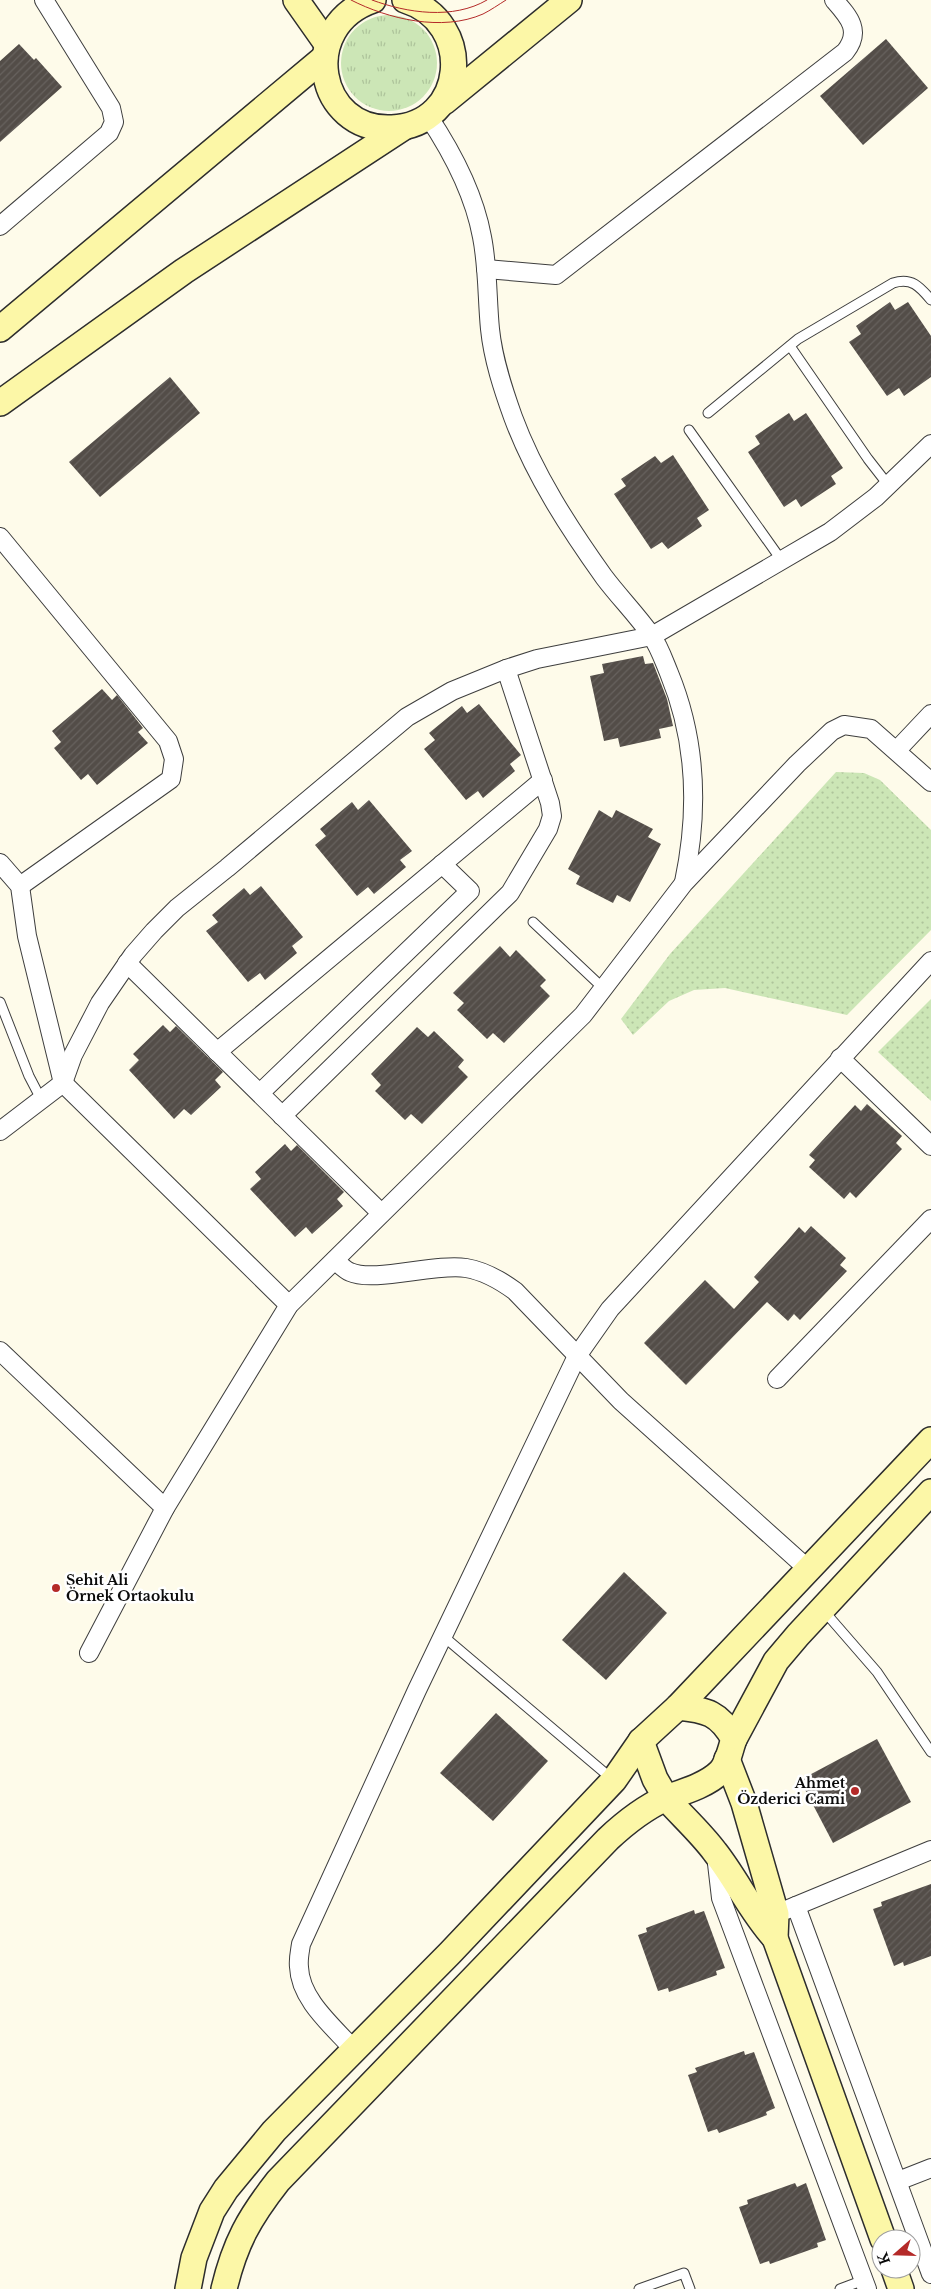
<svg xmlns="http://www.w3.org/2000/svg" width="931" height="2289" viewBox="0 0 931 2289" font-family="'Libre Baskerville',serif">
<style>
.grass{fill:url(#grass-tufts)}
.park{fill:url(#park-dots)}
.building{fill:url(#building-hatch)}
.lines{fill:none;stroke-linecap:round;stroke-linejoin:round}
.lane-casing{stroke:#3e3e3e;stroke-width:11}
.street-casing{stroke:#3e3e3e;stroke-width:20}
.secondary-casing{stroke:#2d2d2d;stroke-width:28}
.lane{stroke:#fff;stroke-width:9}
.street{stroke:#fff;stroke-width:18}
.secondary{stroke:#fcf7a7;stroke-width:25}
.tram{stroke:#b42a29;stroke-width:1}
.poi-dot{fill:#b42a29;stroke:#fff;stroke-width:2}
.labels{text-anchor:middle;stroke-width:5;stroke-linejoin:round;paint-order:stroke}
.poi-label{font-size:14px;font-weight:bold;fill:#0b0b0b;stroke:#fff;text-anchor:start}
</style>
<defs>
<pattern id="grass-tufts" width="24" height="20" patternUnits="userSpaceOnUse" patternTransform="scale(1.25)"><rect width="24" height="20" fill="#cce6b6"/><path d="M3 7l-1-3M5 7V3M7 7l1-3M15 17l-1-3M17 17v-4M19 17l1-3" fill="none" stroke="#aec49b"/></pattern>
<pattern id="park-dots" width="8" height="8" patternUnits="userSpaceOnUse" patternTransform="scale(1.25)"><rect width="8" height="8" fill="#cce6b6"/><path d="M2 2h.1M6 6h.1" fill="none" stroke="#aec49b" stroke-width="1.8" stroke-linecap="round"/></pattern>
<pattern id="building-hatch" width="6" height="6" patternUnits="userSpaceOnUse" patternTransform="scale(1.25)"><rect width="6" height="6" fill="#534d48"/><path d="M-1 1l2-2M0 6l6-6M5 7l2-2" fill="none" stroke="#67625e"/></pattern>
</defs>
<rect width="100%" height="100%" fill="#fefbea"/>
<!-- grass -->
<circle class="grass" cx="389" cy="63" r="48"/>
<!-- park -->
<g class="park">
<path d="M 836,772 L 864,773 L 880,780 L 931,830 L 931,930 L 847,1015 L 725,988 L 694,990 L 669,1001 L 633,1035 L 621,1019 L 670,954 Z"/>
<path d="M 931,999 L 931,1101 L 878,1052 Z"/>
</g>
<!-- building -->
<g class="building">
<path d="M 886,39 L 928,88 L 863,145 L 820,96 Z"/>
<path d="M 19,44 L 34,60 L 36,58 L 62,87 L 0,142 L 0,61 Z"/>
<path d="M 890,302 L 895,310 L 908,302 L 931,336 L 931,377 L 904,396 L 899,388 L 887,396 L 849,342 L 861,334 L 856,326 Z"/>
<path d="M 170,377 L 200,413 L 100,497 L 69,462 Z"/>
<path d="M 789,413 L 794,421 L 806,413 L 843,468 L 831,476 L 836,484 L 801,507 L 796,499 L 784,507 L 748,452 L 760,444 L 755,436 Z"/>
<path d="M 673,455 L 709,510 L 697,518 L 702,526 L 668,549 L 662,542 L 651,549 L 614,494 L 626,486 L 621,479 L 655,456 L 661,463 Z"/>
<path d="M 643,656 L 645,664 L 653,663 L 667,699 L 673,726 L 659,729 L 661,738 L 620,747 L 618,738 L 604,741 L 590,676 L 604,673 L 602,664 Z"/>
<path d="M 102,689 L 112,700 L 117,695 L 143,728 L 138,732 L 148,743 L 97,785 L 88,774 L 81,780 L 54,748 L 61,742 L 52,731 Z"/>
<path d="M 479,704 L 521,755 L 510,764 L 515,771 L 483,798 L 478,791 L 466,800 L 424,749 L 435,740 L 429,733 L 462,706 L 467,713 Z"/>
<path d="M 369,800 L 412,851 L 400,860 L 406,867 L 374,894 L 368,887 L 357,896 L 315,845 L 326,836 L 320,829 L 352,802 L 358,810 Z"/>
<path d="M 599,810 L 612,818 L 616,810 L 653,829 L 648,837 L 661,844 L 630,902 L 617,895 L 613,903 L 576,884 L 580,876 L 568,869 Z"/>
<path d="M 261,886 L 303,937 L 292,946 L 297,953 L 265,980 L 260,973 L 248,982 L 206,931 L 218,922 L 212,915 L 244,888 L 250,895 Z"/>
<path d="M 500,946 L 510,957 L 516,950 L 546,980 L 540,986 L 550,996 L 504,1043 L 493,1033 L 487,1039 L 457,1010 L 464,1003 L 453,993 Z"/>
<path d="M 163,1025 L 170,1032 L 176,1026 L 223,1072 L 215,1080 L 221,1087 L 191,1115 L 184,1109 L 174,1119 L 129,1070 L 139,1060 L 133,1054 Z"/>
<path d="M 417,1027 L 428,1037 L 434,1031 L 464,1060 L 458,1067 L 468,1077 L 422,1124 L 411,1114 L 405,1120 L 375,1091 L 381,1085 L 371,1074 Z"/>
<path d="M 867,1104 L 902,1136 L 896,1143 L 902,1149 L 856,1198 L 850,1192 L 844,1199 L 809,1167 L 815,1160 L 809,1155 L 855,1105 L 861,1111 Z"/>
<path d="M 285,1144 L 291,1151 L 297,1145 L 344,1192 L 337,1199 L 343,1206 L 312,1234 L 306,1227 L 295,1237 L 250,1189 L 261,1179 L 255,1172 Z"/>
<path d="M 811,1226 L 846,1258 L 840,1265 L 847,1271 L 800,1320 L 794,1314 L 788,1321 L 767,1302 L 686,1385 L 644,1343 L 705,1280 L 734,1309 L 759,1282 L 754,1277 L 787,1241 L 799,1227 L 805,1233 Z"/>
<path d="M 624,1572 L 667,1613 L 606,1680 L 562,1640 Z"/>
<path d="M 496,1713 L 548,1761 L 493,1821 L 440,1773 Z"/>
<path d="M 877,1739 L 911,1802 L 833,1843 L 800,1780 Z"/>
<path d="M 931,1884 L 931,1956 L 904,1966 L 903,1962 L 894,1966 L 873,1909 L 882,1906 L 881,1902 Z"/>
<path d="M 694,1910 L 695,1914 L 704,1911 L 725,1968 L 716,1971 L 717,1975 L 669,1992 L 668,1988 L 658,1991 L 638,1935 L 647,1932 L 646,1928 Z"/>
<path d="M 744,2051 L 745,2055 L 754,2052 L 775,2108 L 766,2112 L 767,2115 L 719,2133 L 717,2129 L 708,2132 L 688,2075 L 697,2072 L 695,2068 Z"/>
<path d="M 795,2183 L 797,2187 L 806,2183 L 826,2240 L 817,2243 L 818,2247 L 770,2264 L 769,2261 L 760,2264 L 739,2207 L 748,2204 L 747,2200 Z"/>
</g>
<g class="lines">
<defs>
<g id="lane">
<path d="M 790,346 L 868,459 L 889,486"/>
<path d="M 708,413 L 798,339 L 893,283 C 912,277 920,287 931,300"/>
<path d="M 689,430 L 782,561"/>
<path d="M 533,922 L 603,988"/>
<path d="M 0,1002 L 29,1076 L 41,1099"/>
<path d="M 824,1611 L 877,1672 L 931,1752"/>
<path d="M 443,1636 L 612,1779"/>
<path d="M 639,2289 L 684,2273 L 690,2289"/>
<path d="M 840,2289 L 864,2280"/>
</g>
<g id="street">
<path d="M 428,116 C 452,152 474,193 482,237 C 488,267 487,298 490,329 C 493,359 503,389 513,417 C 534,474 569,528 604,577 C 619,597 637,615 651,635 C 659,646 664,661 669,673 C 697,741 699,811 684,882"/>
<path d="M 0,226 L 109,133 L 114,122 L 111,108 L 44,0"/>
<path d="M 486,269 L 556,275 L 845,52 C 862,31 849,17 834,0"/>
<path d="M 0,537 L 168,741 L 174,759 L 171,779 L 20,886"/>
<path d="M 897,750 L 931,714"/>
<path d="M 0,863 L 20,886 L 27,936 L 63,1083 L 289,1305"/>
<path d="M 127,963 L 381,1213"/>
<path d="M 217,1052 L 543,780"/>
<path d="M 840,1058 L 931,1146"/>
<path d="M 260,1093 L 470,891 L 442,864"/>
<path d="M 282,1116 L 510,893 L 548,829 L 552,816 L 550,803 L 506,669"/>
<path d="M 0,1131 L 63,1083 L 73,1055 L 100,1003 L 133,955 L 154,931 L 177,908 L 227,868 L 407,717 L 452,691 L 506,669 L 537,659 L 652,636 L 830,532 L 876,497 L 931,444"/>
<path d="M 335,1260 C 339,1264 345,1270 350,1272 C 374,1283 435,1263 466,1268 C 484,1271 500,1280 515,1291 L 621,1401 L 808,1569"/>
<path d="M 0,1351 L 165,1508"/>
<path d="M 777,1379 L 931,1219"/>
<path d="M 89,1653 L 165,1508 L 289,1305 L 583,1015 L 684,883 L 797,764 L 832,731 L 844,725 L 871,729 L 931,782"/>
<path d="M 716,1855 L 721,1898 L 867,2289"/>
<path d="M 796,1906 L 931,2274"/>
<path d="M 786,1910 L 931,1850"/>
<path d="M 354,2050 C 334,2027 300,2000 299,1967 C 298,1959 300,1951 301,1944 L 417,1690 L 577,1356 L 610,1309 L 931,961"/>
<path d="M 898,2181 L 931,2168"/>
</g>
<g id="secondary">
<path d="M 296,0 L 327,44"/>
<path d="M 373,0 C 297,26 317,132 392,128 C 467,125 476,22 405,0"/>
<path d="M 444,102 L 569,0"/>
<path d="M 0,329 L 325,57"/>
<path d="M 0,403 L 184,271 L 404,127"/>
<path d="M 734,1739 L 776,1661 L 798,1635 L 931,1492"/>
<path d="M 641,1741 L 655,1779 L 666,1798 C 683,1792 707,1785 720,1772 C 728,1764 730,1750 734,1739 C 719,1713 707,1710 678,1707"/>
<path d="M 727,1759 L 744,1803 L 776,1914 L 775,1938 L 883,2239"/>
<path d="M 894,2269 L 901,2289"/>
<path d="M 188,2289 L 194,2258 L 212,2211 L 226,2189 L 274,2131 L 450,1953 L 614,1780 L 641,1741 L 678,1707 L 931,1440"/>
<path d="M 224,2289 C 235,2243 249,2218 278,2181 L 608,1839 C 625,1823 644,1808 666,1798 C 682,1816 701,1833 715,1852 C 737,1880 751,1912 775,1938"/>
</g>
</defs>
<!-- lane casing -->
<use href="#lane" class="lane-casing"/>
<!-- street casing -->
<use href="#street" class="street-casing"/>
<!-- secondary casing -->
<use href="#secondary" class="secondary-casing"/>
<!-- lane -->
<use href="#lane" class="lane"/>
<!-- street -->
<use href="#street" class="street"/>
<!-- secondary -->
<use href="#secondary" class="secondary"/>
<!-- tram -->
<g class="tram">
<path d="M 351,0 C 388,19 442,32 483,14 C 491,10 498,5 506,0"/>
<path d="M 372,0 C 407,13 453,20 487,0"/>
</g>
</g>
<!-- markers -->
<g class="poi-dot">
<circle cx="56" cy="1588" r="5"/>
<circle cx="855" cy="1791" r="5"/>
</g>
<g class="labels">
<!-- poi labels -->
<g class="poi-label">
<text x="66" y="1585">Şehit Ali<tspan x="66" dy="16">Örnek Ortaokulu</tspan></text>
<text x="845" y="1788" text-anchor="end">Ahmet<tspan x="845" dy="16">Özderici Cami</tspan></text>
</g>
</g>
<!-- north arrow -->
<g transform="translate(896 2254) rotate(250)"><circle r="24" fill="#ffffff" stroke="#9d9d9d"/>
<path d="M0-4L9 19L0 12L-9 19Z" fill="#b42a29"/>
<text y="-8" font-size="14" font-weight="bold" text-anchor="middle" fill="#0b0b0b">K</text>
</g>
</svg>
